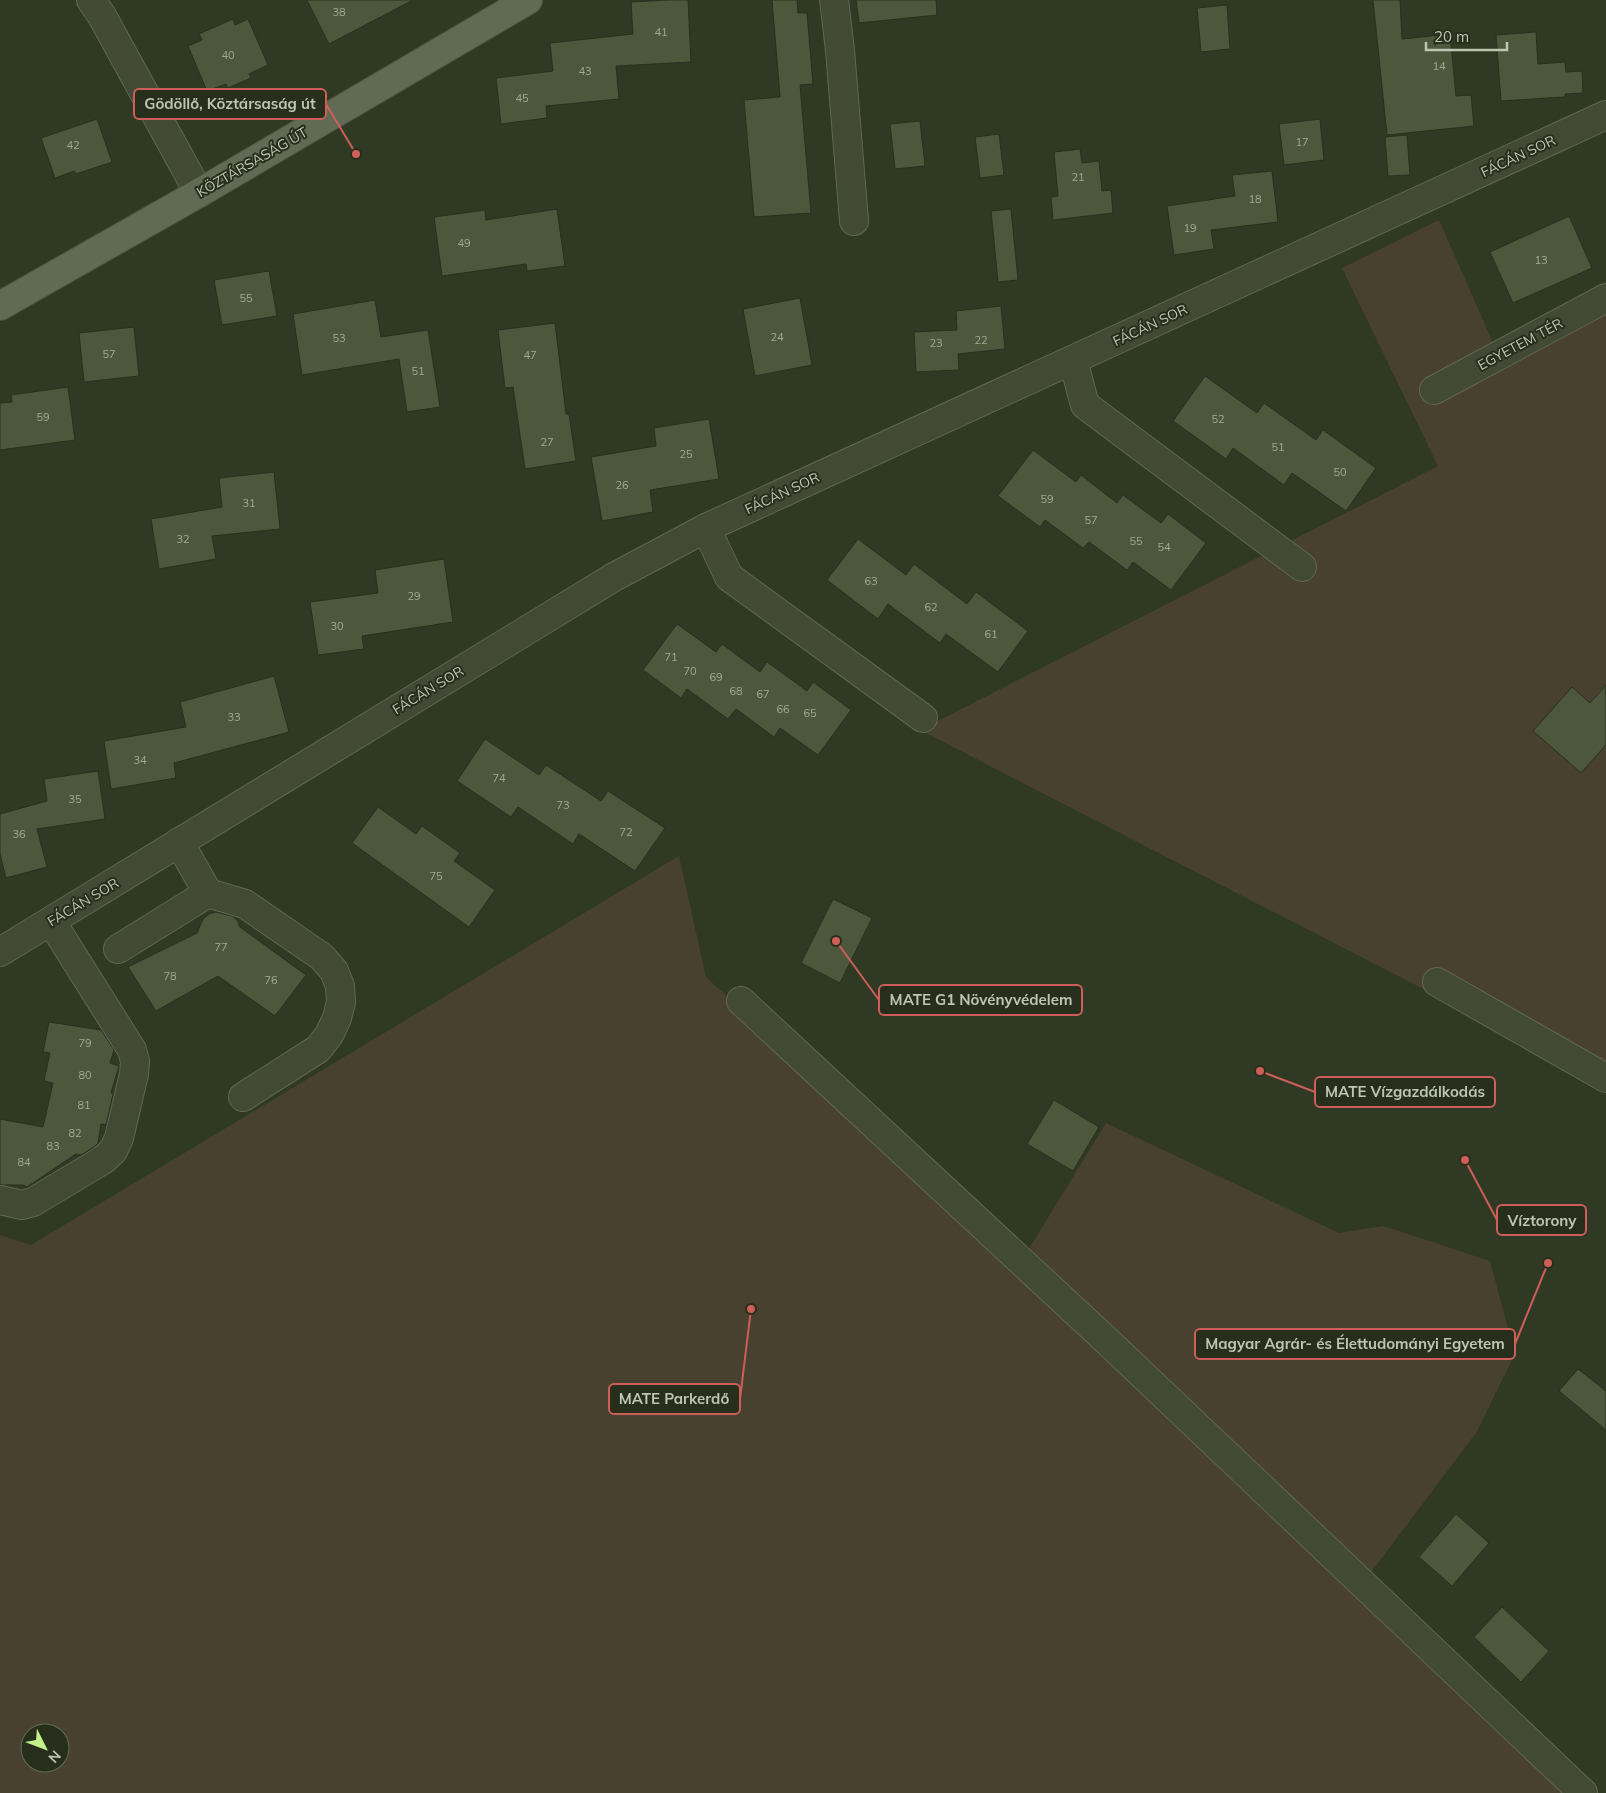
<svg xmlns="http://www.w3.org/2000/svg" width="1606" height="1793" viewBox="0 0 1606 1793" font-family="Mulish,sans-serif">
<style>
.green{fill:#494130;fill-rule:evenodd}
.building{fill:#4c573c;stroke:#29301e}
.lines{fill:none;stroke-linecap:round;stroke-linejoin:round}
.minor-casing{stroke:#606755;stroke-width:30}
.major-casing{stroke:#4e5643;stroke-width:30}
.minor{stroke:#424a36;stroke-width:28}
.major{stroke:#616a54;stroke-width:28}
.labels{text-anchor:middle;stroke-width:4;stroke-linejoin:round;paint-order:stroke}
.number-label{font-size:11px;fill:#a1aa94}
.street-label{font-size:14px;fill:#bdc6b2;stroke:#272e1c}
.leader{fill:none;stroke:#cd5f58;stroke-width:2}
.callout-dot{fill:#cd5f58;stroke:#272e1c;stroke-width:2}
.callout{fill:#272e1c;stroke:#cd5f58;stroke-width:2}
.callout-label{font-size:15px;text-anchor:middle;font-weight:bold;fill:#bdc6b2}
</style>
<rect width="100%" height="100%" fill="#303923"/>
<!-- green -->
<g class="green">
<path d="M 1439,220 L 1501,361 L 1606,305 L 1606,1083 L 920,730 L 1438,466 L 1342,268 Z"/>
<path d="M 679,856 L 706,977 L 1019,1265 L 1106,1123 L 1339,1233 L 1383,1226 L 1490,1261 L 1515,1354 L 1476,1433 L 1360,1587 L 1568,1793 L 0,1793 L 0,1235 L 31,1245 ZM 30,1733 L 60,1733 L 60,1763 L 30,1763 Z"/>
</g>
<!-- building -->
<g class="building">
<path d="M 307,0 L 413,0 L 329,44 Z"/>
<path d="M 668,0 L 688,0 L 691,62 L 616,66 L 619,99 L 546,106 L 547,118 L 501,124 L 496,78 L 553,71 L 550,43 L 633,34 L 631,2 Z"/>
<path d="M 772,0 L 797,0 L 798,13 L 807,13 L 813,84 L 800,85 L 811,213 L 754,217 L 744,100 L 780,97 Z"/>
<path d="M 856,0 L 936,0 L 937,15 L 859,23 Z"/>
<path d="M 1373,0 L 1400,0 L 1402,39 L 1450,34 L 1456,96 L 1471,95 L 1474,126 L 1387,135 Z"/>
<path d="M 1227,5 L 1230,49 L 1201,52 L 1197,8 Z"/>
<path d="M 233,19 L 235,25 L 248,19 L 268,65 L 249,74 L 251,78 L 228,88 L 226,84 L 207,91 L 188,46 L 202,40 L 199,34 Z"/>
<path d="M 1536,32 L 1538,64 L 1565,62 L 1566,72 L 1582,71 L 1583,93 L 1565,94 L 1565,97 L 1501,101 L 1496,35 Z"/>
<path d="M 97,119 L 112,162 L 76,174 L 74,171 L 55,178 L 41,138 Z"/>
<path d="M 1320,119 L 1324,160 L 1284,165 L 1279,124 Z"/>
<path d="M 920,121 L 925,166 L 895,169 L 890,124 Z"/>
<path d="M 999,134 L 1004,175 L 980,178 L 975,137 Z"/>
<path d="M 1407,135 L 1410,175 L 1388,176 L 1385,137 Z"/>
<path d="M 1080,149 L 1082,163 L 1099,161 L 1102,191 L 1111,190 L 1113,213 L 1053,220 L 1051,197 L 1058,196 L 1054,152 Z"/>
<path d="M 1272,171 L 1278,222 L 1211,230 L 1214,249 L 1174,255 L 1167,206 L 1235,196 L 1232,175 Z"/>
<path d="M 557,209 L 565,266 L 527,271 L 526,264 L 442,276 L 434,217 L 485,210 L 486,220 Z"/>
<path d="M 1011,209 L 1018,280 L 998,282 L 991,211 Z"/>
<path d="M 1569,216 L 1592,268 L 1513,303 L 1490,252 Z"/>
<path d="M 269,271 L 277,316 L 222,325 L 214,280 Z"/>
<path d="M 800,298 L 812,365 L 755,376 L 743,309 Z"/>
<path d="M 375,300 L 381,337 L 428,330 L 440,407 L 407,412 L 399,359 L 302,375 L 293,314 Z"/>
<path d="M 1001,306 L 1005,349 L 958,354 L 959,370 L 916,372 L 914,332 L 957,330 L 956,311 Z"/>
<path d="M 555,323 L 566,414 L 569,414 L 576,461 L 525,469 L 513,387 L 505,388 L 498,330 Z"/>
<path d="M 134,327 L 139,376 L 84,382 L 79,333 Z"/>
<path d="M 1205,376 L 1257,413 L 1264,403 L 1316,440 L 1323,430 L 1376,468 L 1346,511 L 1292,473 L 1284,485 L 1233,448 L 1226,459 L 1173,421 Z"/>
<path d="M 68,387 L 75,440 L 0,450 L 0,403 L 12,402 L 11,395 Z"/>
<path d="M 709,419 L 719,479 L 650,490 L 653,512 L 602,521 L 591,457 L 656,446 L 654,428 Z"/>
<path d="M 1033,450 L 1076,482 L 1081,475 L 1117,503 L 1123,495 L 1161,523 L 1168,514 L 1206,543 L 1171,590 L 1133,562 L 1127,570 L 1089,542 L 1083,548 L 1045,520 L 1040,527 L 998,496 Z"/>
<path d="M 274,472 L 280,529 L 212,536 L 216,559 L 159,569 L 151,519 L 222,507 L 219,478 Z"/>
<path d="M 858,539 L 906,575 L 914,564 L 967,604 L 976,592 L 1028,631 L 998,672 L 946,634 L 940,643 L 888,604 L 878,619 L 827,580 Z"/>
<path d="M 444,559 L 453,622 L 362,636 L 364,649 L 318,655 L 310,602 L 378,593 L 375,570 Z"/>
<path d="M 677,624 L 716,652 L 722,644 L 760,672 L 767,662 L 807,691 L 813,682 L 851,710 L 818,755 L 780,728 L 774,737 L 736,709 L 728,719 L 687,689 L 681,698 L 643,670 Z"/>
<path d="M 274,676 L 289,732 L 174,763 L 176,778 L 111,789 L 104,741 L 186,727 L 180,702 Z"/>
<path d="M 1606,685 L 1606,745 L 1581,773 L 1533,731 L 1572,687 L 1590,703 Z"/>
<path d="M 485,739 L 539,775 L 546,765 L 601,801 L 608,791 L 665,828 L 635,871 L 579,834 L 573,844 L 518,807 L 511,817 L 457,781 Z"/>
<path d="M 98,771 L 105,819 L 37,829 L 47,867 L 6,878 L 0,854 L 0,814 L 47,801 L 44,779 Z"/>
<path d="M 378,807 L 416,834 L 422,826 L 460,853 L 454,861 L 495,890 L 469,927 L 352,843 Z"/>
<path d="M 833,899 L 872,918 L 840,983 L 801,963 Z"/>
<path d="M 216,912 L 232,916 L 237,920 L 240,927 L 306,975 L 275,1016 L 218,976 L 156,1011 L 128,967 L 197,933 L 203,919 L 209,914 Z"/>
<path d="M 49,1022 L 101,1030 L 114,1050 L 110,1063 L 119,1066 L 111,1093 L 113,1094 L 106,1125 L 101,1124 L 98,1143 L 94,1147 L 81,1155 L 76,1154 L 27,1187 L 23,1185 L 0,1185 L 0,1119 L 43,1127 L 53,1083 L 44,1081 L 50,1053 L 43,1052 Z"/>
<path d="M 1054,1100 L 1099,1127 L 1073,1171 L 1027,1144 Z"/>
<path d="M 1578,1369 L 1606,1391 L 1606,1430 L 1559,1391 Z"/>
<path d="M 1456,1514 L 1489,1543 L 1452,1586 L 1419,1557 Z"/>
<path d="M 1502,1607 L 1549,1651 L 1521,1682 L 1474,1637 Z"/>
</g>
<g class="lines">
<defs>
<g id="minor">
<path d="M 91,0 L 102,16 L 199,193"/>
<path d="M 834,0 L 840,50 L 854,221"/>
<path d="M 1073,360 L 1085,405 L 1302,567"/>
<path d="M 1434,390 L 1606,298"/>
<path d="M 706,528 L 729,577 L 923,718"/>
<path d="M 179,842 L 208,893 L 245,904 L 322,957 L 334,971 L 340,986 L 341,1002 L 337,1018 L 329,1035 L 318,1049 L 243,1097"/>
<path d="M 118,949 L 208,893"/>
<path d="M 0,952 L 614,577 L 706,528 L 1606,115"/>
<path d="M 1437,982 L 1606,1078"/>
<path d="M 741,1001 L 1106,1340 L 1583,1793"/>
<path d="M 0,1200 L 22,1205 L 33,1202 L 103,1160 L 113,1151 L 119,1138 L 134,1074 L 135,1061 L 132,1050 L 51,921"/>
</g>
<path id="major" d="M 0,306 L 199,193 L 528,0"/>
</defs>
<!-- minor casing -->
<use href="#minor" class="minor-casing"/>
<!-- major casing -->
<use href="#major" class="major-casing"/>
<!-- minor -->
<use href="#minor" class="minor"/>
<!-- major -->
<use href="#major" class="major"/>
</g>
<g class="labels">
<!-- number labels -->
<g class="number-label">
<text x="339" y="16">38</text>
<text x="661" y="36">41</text>
<text x="228" y="59">40</text>
<text x="1439" y="70">14</text>
<text x="585" y="75">43</text>
<text x="522" y="102">45</text>
<text x="1302" y="146">17</text>
<text x="73" y="149">42</text>
<text x="1078" y="181">21</text>
<text x="1255" y="203">18</text>
<text x="1190" y="232">19</text>
<text x="464" y="247">49</text>
<text x="1541" y="264">13</text>
<text x="246" y="302">55</text>
<text x="777" y="341">24</text>
<text x="339" y="342">53</text>
<text x="981" y="344">22</text>
<text x="936" y="347">23</text>
<text x="109" y="358">57</text>
<text x="530" y="359">47</text>
<text x="418" y="375">51</text>
<text x="43" y="421">59</text>
<text x="1218" y="423">52</text>
<text x="547" y="446">27</text>
<text x="1278" y="451">51</text>
<text x="686" y="458">25</text>
<text x="1340" y="476">50</text>
<text x="622" y="489">26</text>
<text x="1047" y="503">59</text>
<text x="249" y="507">31</text>
<text x="1091" y="524">57</text>
<text x="183" y="543">32</text>
<text x="1136" y="545">55</text>
<text x="1164" y="551">54</text>
<text x="871" y="585">63</text>
<text x="414" y="600">29</text>
<text x="931" y="611">62</text>
<text x="337" y="630">30</text>
<text x="991" y="638">61</text>
<text x="671" y="661">71</text>
<text x="690" y="675">70</text>
<text x="716" y="681">69</text>
<text x="736" y="695">68</text>
<text x="763" y="698">67</text>
<text x="783" y="713">66</text>
<text x="810" y="717">65</text>
<text x="234" y="721">33</text>
<text x="140" y="764">34</text>
<text x="499" y="782">74</text>
<text x="75" y="803">35</text>
<text x="563" y="809">73</text>
<text x="626" y="836">72</text>
<text x="19" y="838">36</text>
<text x="436" y="880">75</text>
<text x="221" y="951">77</text>
<text x="170" y="980">78</text>
<text x="271" y="984">76</text>
<text x="85" y="1047">79</text>
<text x="85" y="1079">80</text>
<text x="84" y="1109">81</text>
<text x="75" y="1137">82</text>
<text x="53" y="1150">83</text>
<text x="24" y="1166">84</text>
</g>
<!-- street labels -->
<g class="street-label">
<text transform="translate(1518 156) rotate(-25)" y="5">FÁCÁN SOR</text>
<text transform="translate(252 162) rotate(-30)" y="5">KÖZTÁRSASÁG ÚT</text>
<text transform="translate(1150 325) rotate(-25)" y="5">FÁCÁN SOR</text>
<text transform="translate(1520 344) rotate(-28)" y="5">EGYETEM TÉR</text>
<text transform="translate(782 493) rotate(-25)" y="5">FÁCÁN SOR</text>
<text transform="translate(428 690) rotate(-31)" y="5">FÁCÁN SOR</text>
<text transform="translate(83 902) rotate(-31)" y="5">FÁCÁN SOR</text>
</g>
</g>
<!-- callouts -->
<path class="leader" d="M356 154L326 104M836 941L879 1000M1260 1071L1315 1092M1465 1160L1497 1220M1548 1263L1515 1344M751 1309L740 1399"/>
<g class="callout-dot">
<circle cx="356" cy="154" r="5"/>
<circle cx="836" cy="941" r="5"/>
<circle cx="1260" cy="1071" r="5"/>
<circle cx="1465" cy="1160" r="5"/>
<circle cx="1548" cy="1263" r="5"/>
<circle cx="751" cy="1309" r="5"/>
</g>
<g class="callout">
<rect x="134" y="89" width="192" height="30" rx="5"/>
<rect x="879" y="985" width="203" height="30" rx="5"/>
<rect x="1315" y="1077" width="180" height="30" rx="5"/>
<rect x="1497" y="1205" width="89" height="30" rx="5"/>
<rect x="1195" y="1329" width="320" height="30" rx="5"/>
<rect x="609" y="1384" width="131" height="30" rx="5"/>
</g>
<g class="callout-label">
<text x="230" y="109">Gödöllő, Köztársaság út</text>
<text x="981" y="1005">MATE G1 Növényvédelem</text>
<text x="1405" y="1097">MATE Vízgazdálkodás</text>
<text x="1542" y="1226">Víztorony</text>
<text x="1355" y="1349">Magyar Agrár- és Élettudományi Egyetem</text>
<text x="674" y="1404">MATE Parkerdő</text>
</g>
<!-- north arrow -->
<g transform="translate(45 1748) rotate(132)"><circle r="24" fill="#272e1c" stroke="#636b58"/>
<path d="M0-4L9 19L0 12L-9 19Z" fill="#c4f28a"/>
<text y="-8" font-size="14" font-weight="bold" text-anchor="middle" fill="#bdc6b2">N</text>
</g>
<!-- scale -->
<path d="M1426 42v8h81v-8" fill="none" stroke="#bdc6b2" stroke-width="2.5"/>
<text x="1434" y="42" font-size="15" fill="#bdc6b2" stroke="#272e1c" stroke-width="4" paint-order="stroke">20 m</text>
</svg>
